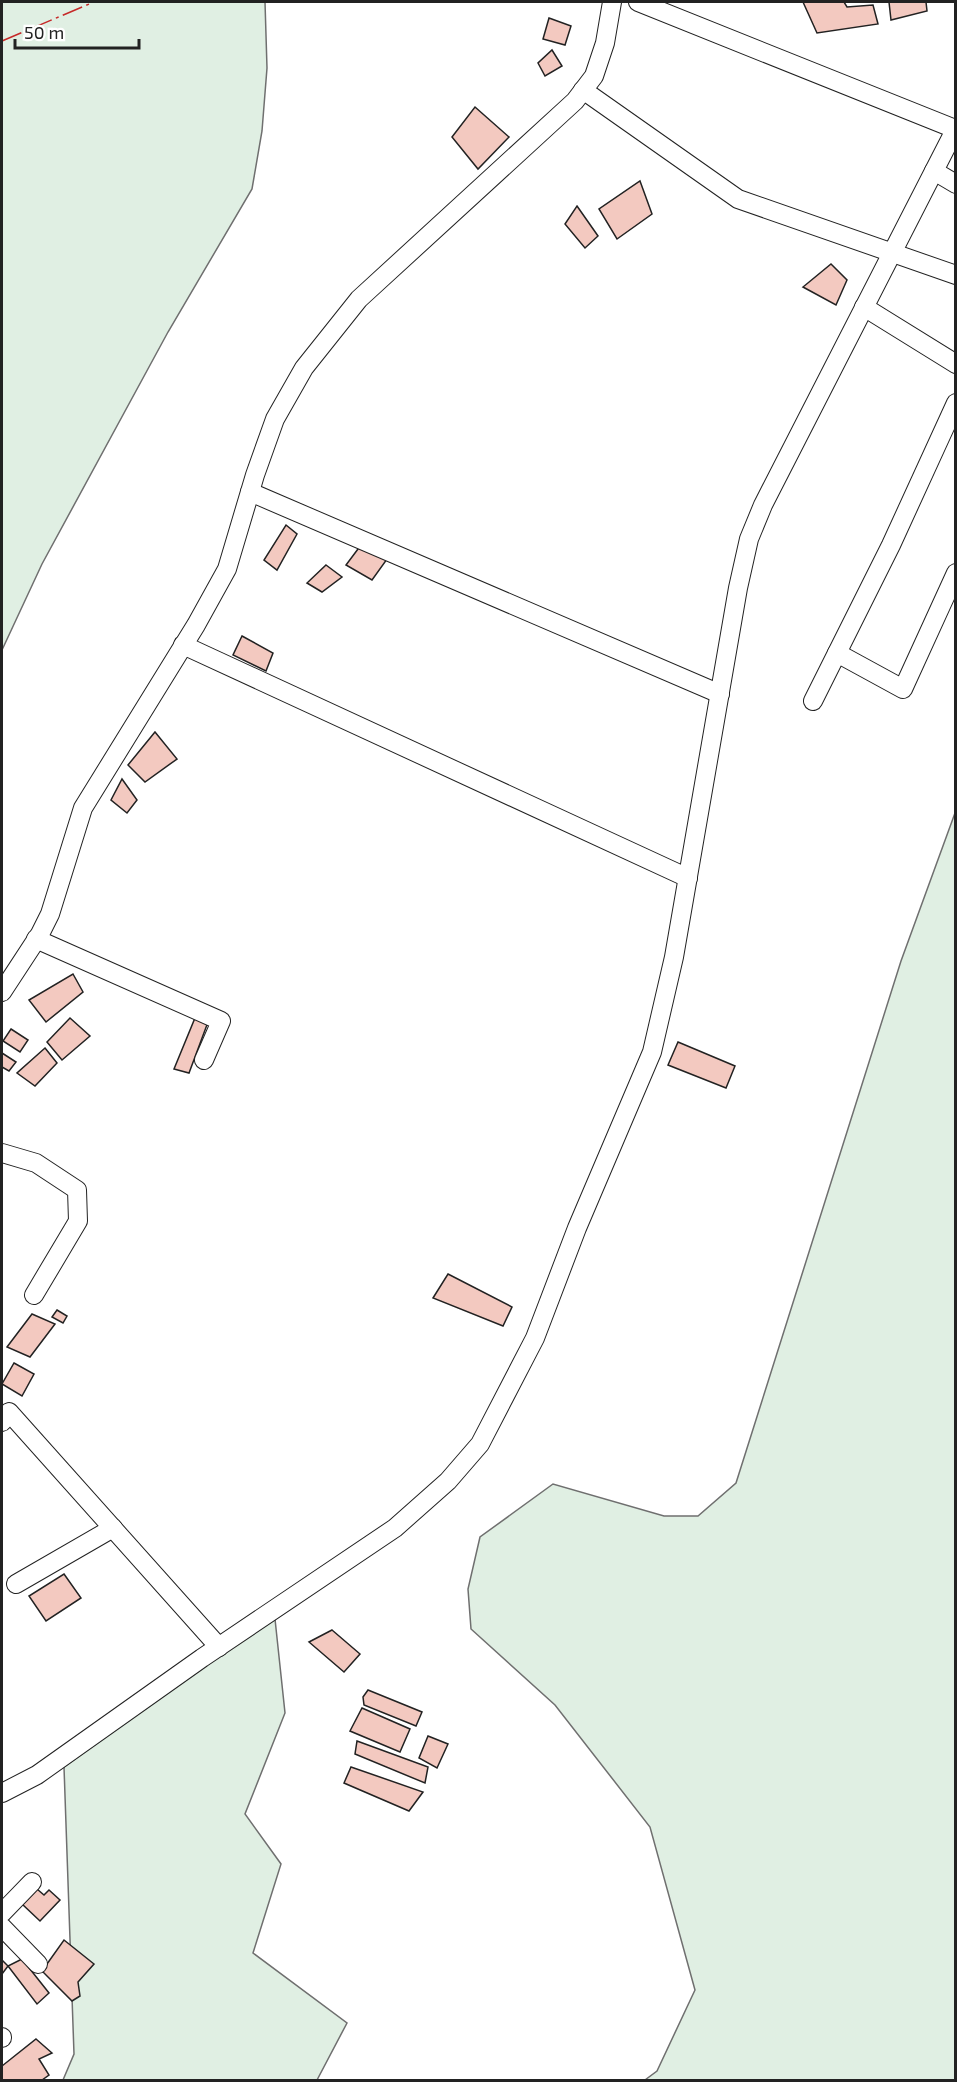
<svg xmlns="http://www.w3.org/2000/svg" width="957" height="2082" viewBox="0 0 957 2082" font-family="'Exo 2',sans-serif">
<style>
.green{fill:#e0efe3;stroke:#6f6f6f;stroke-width:1.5}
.building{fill:#f3c9c0;stroke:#222;stroke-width:1.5}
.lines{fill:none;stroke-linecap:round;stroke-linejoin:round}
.minor-casing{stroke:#222;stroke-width:20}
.minor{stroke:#fff;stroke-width:18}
.power{stroke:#c62828;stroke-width:1.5;stroke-dasharray:21 4.5 3 4.5;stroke-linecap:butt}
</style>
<rect width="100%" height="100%" fill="#fff"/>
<!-- green -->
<g class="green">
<path d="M 2,2 L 265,2 L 267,68 L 262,131 L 252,189 L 168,332 L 42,564 L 2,650 Z"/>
<path d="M 955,813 L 955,2080 L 645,2080 L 657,2071 L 695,1990 L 650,1827 L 555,1705 L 471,1629 L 468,1589 L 480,1537 L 553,1484 L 664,1516 L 698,1516 L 736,1483 L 901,961 Z"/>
<path d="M 275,1619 L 285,1713 L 245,1814 L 281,1864 L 253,1953 L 347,2023 L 317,2080 L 63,2080 L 74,2054 L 64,1767 L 181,1682 Z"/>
</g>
<!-- building -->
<g class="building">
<path d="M 803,2 L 844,2 L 847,7 L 873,5 L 878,24 L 817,33 Z"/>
<path d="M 889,2 L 926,2 L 927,11 L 891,20 Z"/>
<path d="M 549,18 L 571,26 L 565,45 L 543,39 Z"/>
<path d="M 552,50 L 562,66 L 545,76 L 538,63 Z"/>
<path d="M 475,107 L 509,137 L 478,169 L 452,137 Z"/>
<path d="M 640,181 L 652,214 L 617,239 L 599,209 Z"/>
<path d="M 577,206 L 598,236 L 585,248 L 565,224 Z"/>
<path d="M 831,264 L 847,280 L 836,305 L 803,287 Z"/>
<path d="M 286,525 L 297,534 L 277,570 L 264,560 Z"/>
<path d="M 361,545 L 390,555 L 372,580 L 346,565 Z"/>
<path d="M 326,565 L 342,577 L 322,592 L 307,583 Z"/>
<path d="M 242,636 L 273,653 L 266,671 L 233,655 Z"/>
<path d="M 155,732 L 177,759 L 145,782 L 128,765 Z"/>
<path d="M 122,779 L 137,800 L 127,813 L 111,800 Z"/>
<path d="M 73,974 L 83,992 L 46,1022 L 29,1000 Z"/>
<path d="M 70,1018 L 90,1036 L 62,1060 L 47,1042 Z"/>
<path d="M 195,1018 L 208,1022 L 189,1073 L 174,1069 Z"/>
<path d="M 11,1029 L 28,1040 L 20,1052 L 3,1041 Z"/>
<path d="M 678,1042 L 735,1066 L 726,1088 L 668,1065 Z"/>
<path d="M 45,1048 L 57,1063 L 35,1086 L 17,1073 Z"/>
<path d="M 2,1053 L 16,1062 L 9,1071 L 2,1067 Z"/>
<path d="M 448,1274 L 512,1307 L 503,1326 L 433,1298 Z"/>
<path d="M 57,1310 L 67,1316 L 63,1323 L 52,1317 Z"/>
<path d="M 32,1314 L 55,1324 L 30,1357 L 7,1347 Z"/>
<path d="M 14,1363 L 34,1374 L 22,1396 L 2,1384 Z"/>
<path d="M 64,1574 L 81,1598 L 46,1621 L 29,1596 Z"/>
<path d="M 332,1630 L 360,1654 L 344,1672 L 309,1642 Z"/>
<path d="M 368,1690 L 422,1712 L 416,1726 L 364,1705 L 363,1697 Z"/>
<path d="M 362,1708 L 410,1729 L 400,1752 L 350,1731 Z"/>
<path d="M 428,1736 L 448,1744 L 437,1768 L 419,1758 Z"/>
<path d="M 357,1741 L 428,1767 L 425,1783 L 355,1754 Z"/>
<path d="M 351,1767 L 423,1792 L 409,1811 L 344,1783 Z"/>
<path d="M 37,1889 L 44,1895 L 49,1890 L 60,1900 L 40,1921 L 22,1904 Z"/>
<path d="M 64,1940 L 94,1964 L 78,1982 L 80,1996 L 72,2001 L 42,1971 Z"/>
<path d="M 22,1959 L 49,1993 L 37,2004 L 8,1966 Z"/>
<path d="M 2,1960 L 8,1966 L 2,1974 Z"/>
<path d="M 36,2039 L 52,2053 L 39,2059 L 49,2075 L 42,2080 L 2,2080 L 2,2066 Z"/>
</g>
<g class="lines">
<defs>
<g id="minor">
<path d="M 638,2 L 955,129"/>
<path d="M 583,90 L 738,199 L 956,275"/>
<path d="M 934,171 L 956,184"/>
<path d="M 864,307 L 956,364"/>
<path d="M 250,492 L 720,694"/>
<path d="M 183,645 L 688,878"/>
<path d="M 837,653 L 903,689 L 956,573"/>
<path d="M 813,701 L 891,545 L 956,403"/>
<path d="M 36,939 L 221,1021 L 204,1060"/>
<path d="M 2,992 L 40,934 L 50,914 L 83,808 L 196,625 L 227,569 L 255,475 L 275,419 L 304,368 L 359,299 L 575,101 L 594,76 L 605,43 L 612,2"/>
<path d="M 2,1153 L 36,1163 L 77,1190 L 78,1221 L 34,1295"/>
<path d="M 2,1422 L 9,1412 L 219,1647"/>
<path d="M 16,1584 L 113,1528"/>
<path d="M 2,1793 L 37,1775 L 202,1658 L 395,1528 L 448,1481 L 480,1444 L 535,1338 L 577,1228 L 652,1052 L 674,957 L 738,588 L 749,539 L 763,505 L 956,128"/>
<path d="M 2,1913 L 32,1882"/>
<path d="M 2,1927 L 38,1964"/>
<path d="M 2,2038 L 2,2037"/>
</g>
</defs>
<!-- minor casing -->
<use href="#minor" class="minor-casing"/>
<!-- minor -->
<use href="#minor" class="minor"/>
<!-- power -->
<path class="power" d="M 2,41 L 94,2"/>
</g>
<!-- border -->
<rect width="957" height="2082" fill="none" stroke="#222222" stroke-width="6"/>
<!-- scale -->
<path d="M15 39v9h124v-9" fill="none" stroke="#222222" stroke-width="3"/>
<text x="24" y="39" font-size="18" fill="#222222" stroke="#ffffff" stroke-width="4.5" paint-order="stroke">50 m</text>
</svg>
